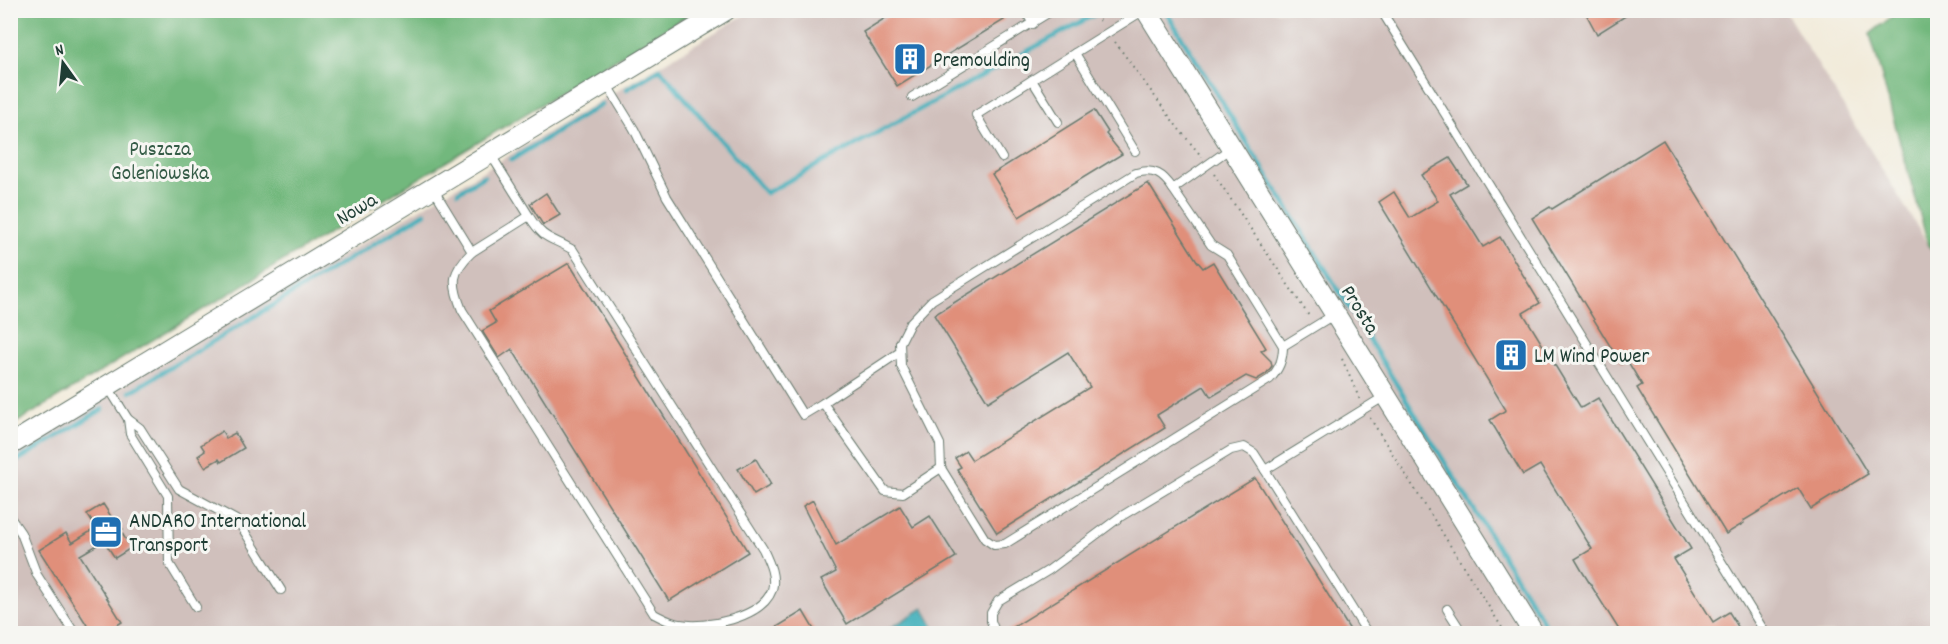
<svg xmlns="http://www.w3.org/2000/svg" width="1948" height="644" viewBox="0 0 1948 644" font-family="Dekko,sans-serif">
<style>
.industrial{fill:#d0c0bc}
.forest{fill:#72b87d;stroke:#487a58;stroke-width:1.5}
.water{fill:#3dadb9;stroke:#2e7576;stroke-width:1.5}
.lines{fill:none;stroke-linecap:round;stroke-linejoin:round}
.stream{stroke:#3dadb9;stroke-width:4.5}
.building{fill:#e08f7a}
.service-casing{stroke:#697a6e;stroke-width:10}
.tertiary-casing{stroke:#697a6e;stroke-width:22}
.path{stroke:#697a6e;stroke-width:2;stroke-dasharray:1.5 4.5;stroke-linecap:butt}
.service{stroke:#fff;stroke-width:8}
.tertiary{stroke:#fff;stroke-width:20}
.labels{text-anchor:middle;stroke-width:6;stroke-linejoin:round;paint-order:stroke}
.poi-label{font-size:21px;fill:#1f3d34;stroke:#f6f6f2;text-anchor:start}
.park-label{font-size:21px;fill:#355c47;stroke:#f6f6f2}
.street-label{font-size:21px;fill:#1f3d34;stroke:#f6f6f2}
</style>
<rect width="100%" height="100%" fill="#f6f6f2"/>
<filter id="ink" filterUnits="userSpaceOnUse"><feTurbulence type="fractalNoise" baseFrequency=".0167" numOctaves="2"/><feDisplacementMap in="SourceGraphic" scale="12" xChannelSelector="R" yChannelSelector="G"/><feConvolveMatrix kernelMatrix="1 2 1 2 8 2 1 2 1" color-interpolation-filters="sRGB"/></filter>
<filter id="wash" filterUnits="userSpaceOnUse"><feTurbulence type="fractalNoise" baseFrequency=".008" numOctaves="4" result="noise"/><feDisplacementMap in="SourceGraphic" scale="24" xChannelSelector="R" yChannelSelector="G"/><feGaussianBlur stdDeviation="1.35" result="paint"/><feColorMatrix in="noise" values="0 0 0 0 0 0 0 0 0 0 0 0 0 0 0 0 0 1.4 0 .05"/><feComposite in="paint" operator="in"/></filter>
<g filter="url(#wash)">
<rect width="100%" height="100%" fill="#f2ebda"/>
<!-- industrial -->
<path class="industrial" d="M 751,11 L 1785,11 L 1937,259 L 1937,633 L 11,634 L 11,455 L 104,397 Z"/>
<!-- forest -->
<g class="forest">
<path d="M 11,10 L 695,10 L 695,11 L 11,426 Z"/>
<path d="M 1899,11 L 1937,11 L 1937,259 L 1928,244 L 1870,34 Z"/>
</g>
<!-- water -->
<path class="water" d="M 923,608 L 935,629 L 929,633 L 882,633 Z"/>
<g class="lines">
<!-- stream -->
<g class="stream">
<path d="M 1165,10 L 1551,634"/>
<path d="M 627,89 L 660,69 L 766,193 L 1103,10"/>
<path d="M 511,160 L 602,104"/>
<path d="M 458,192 L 484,176"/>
<path d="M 130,392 L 425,213"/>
<path d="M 10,465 L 103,409"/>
</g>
</g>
<g id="blocks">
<!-- building -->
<g class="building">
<path d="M 898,10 L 999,10 L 1004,20 L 897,86 L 863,32 Z"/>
<path d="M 1584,10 L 1635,10 L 1597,34 Z"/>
<path d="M 1094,110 L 1108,132 L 1106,134 L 1122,154 L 1019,217 L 992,174 Z"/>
<path d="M 1663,140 L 1868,474 L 1811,509 L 1798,488 L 1743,521 L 1744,523 L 1726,534 L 1637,388 L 1642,385 L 1627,360 L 1621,364 L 1532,218 L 1550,207 L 1552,209 Z"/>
<path d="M 1450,158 L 1467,184 L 1450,194 L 1483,247 L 1500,237 L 1540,303 L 1523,313 L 1581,408 L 1598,398 L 1691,549 L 1674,559 L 1713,622 L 1729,612 L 1742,633 L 1621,633 L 1582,571 L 1575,559 L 1592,549 L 1540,465 L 1523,475 L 1490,420 L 1506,410 L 1379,202 L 1394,192 L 1410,218 L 1438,201 L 1421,175 Z"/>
<path d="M 1148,183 L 1197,261 L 1203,268 L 1213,262 L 1266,348 L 1261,351 L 1271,361 L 1272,366 L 1266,374 L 1256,380 L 1246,376 L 1211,397 L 1204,386 L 1157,415 L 1165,428 L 997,533 L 957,469 L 961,467 L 955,458 L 966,451 L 972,460 L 1090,387 L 1068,352 L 988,402 L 934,315 Z"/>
<path d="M 546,193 L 560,215 L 543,225 L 530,204 Z"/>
<path d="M 569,263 L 748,552 L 669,601 L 512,349 L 499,358 L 482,331 L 496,323 L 489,311 Z"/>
<path d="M 222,431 L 226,438 L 235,433 L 244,448 L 221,462 L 219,459 L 205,467 L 198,456 L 205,451 L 201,445 Z"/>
<path d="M 756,459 L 771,485 L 754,495 L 738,469 Z"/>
<path d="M 1255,478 L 1352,633 L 1004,633 Z"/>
<path d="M 813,500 L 836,545 L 900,506 L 913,527 L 930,516 L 956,557 L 847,624 L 821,580 L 836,572 L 803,506 Z"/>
<path d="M 103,504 L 114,521 L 117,520 L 123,529 L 120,530 L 131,548 L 115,558 L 104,541 L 80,555 L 122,622 L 105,633 L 92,633 L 39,550 L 66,533 L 72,543 L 96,528 L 87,514 Z"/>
<path d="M 803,611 L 816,633 L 767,633 Z"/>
</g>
</g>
</g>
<g filter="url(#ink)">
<use href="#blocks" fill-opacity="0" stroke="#697a6e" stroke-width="1.5"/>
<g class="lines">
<defs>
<g id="service">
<path d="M 1025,10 L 1033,24"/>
<path d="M 1381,10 L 1766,634"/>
<path d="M 607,85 L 634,129 L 667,197 L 803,415 L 823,403 L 885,491 L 903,493 L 941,468"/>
<path d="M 912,97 L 1053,10"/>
<path d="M 1058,122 L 1032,80 L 1075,53"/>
<path d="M 1231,148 L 1173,189 L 1211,245 L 1227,255 L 1283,346 L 1335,314"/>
<path d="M 1135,151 L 1075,53 L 1144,10"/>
<path d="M 1002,158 L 976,115 L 1032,80"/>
<path d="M 1173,189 C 1163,174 1154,168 1136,173 L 932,300 L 910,323 L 900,343 L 901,366 L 940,444 L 941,468 L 985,539 L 994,545 L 1005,544 L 1270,379 C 1279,369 1283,360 1283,346"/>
<path d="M 434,190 L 472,252 L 529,216 L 491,155"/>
<path d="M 472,252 C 451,272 451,283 462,310 L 654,614 C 662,618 670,623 680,624 C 705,629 762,618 772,590 C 776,576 769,562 763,549 L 573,250 C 550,236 545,242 529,216"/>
<path d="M 108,387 L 128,419"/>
<path d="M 823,403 L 900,352"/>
<path d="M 10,517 L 21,533 L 37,575 L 75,634"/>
<path d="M 196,607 L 169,563 L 168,496 L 130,434 L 128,419 L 140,428 L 179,489 L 238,521 L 281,590"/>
<path d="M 1447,609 L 1463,634"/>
<path d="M 996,634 L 991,621 L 991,613 L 998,601 L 1049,570 L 1120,517 L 1231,450 L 1244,447 L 1254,453 L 1265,470"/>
<path d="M 1368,634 L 1265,470 L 1385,396"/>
</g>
<g id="tertiary">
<path d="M 1146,10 L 1534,634"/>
<path d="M 10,445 L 726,10"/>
</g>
</defs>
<!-- service casing -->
<use href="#service" class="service-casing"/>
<!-- tertiary casing -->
<use href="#tertiary" class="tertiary-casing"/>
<!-- path -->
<g class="path">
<path d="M 1092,10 L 1101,23"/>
<path d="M 1115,42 L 1178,128 L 1202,157"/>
<path d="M 1214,174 L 1309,316"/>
<path d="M 1342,359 L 1360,400"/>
<path d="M 1370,418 L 1506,634"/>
</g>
<!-- service -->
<use href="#service" class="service"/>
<!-- tertiary -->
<use href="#tertiary" class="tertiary"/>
</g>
</g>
<!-- icons -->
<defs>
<symbol id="building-square" viewBox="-11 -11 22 22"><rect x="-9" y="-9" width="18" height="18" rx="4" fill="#1f6fb2" stroke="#f6f6f2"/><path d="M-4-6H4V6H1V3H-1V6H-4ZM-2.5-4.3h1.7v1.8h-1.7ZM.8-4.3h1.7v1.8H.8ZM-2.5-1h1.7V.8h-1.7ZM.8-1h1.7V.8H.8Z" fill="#fff"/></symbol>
<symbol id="office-square" viewBox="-11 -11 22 22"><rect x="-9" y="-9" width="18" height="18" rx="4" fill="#1f6fb2" stroke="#f6f6f2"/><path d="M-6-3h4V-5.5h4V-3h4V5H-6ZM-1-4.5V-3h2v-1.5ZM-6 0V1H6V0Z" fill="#fff"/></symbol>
</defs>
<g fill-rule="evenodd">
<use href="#building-square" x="891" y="40" width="38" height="38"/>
<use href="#building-square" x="1492" y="336" width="38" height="38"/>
<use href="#office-square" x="87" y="513" width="38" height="38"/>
</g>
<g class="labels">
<!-- poi labels -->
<g class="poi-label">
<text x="933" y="66">Premoulding</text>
<text x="1534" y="362">LM Wind Power</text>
<text x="129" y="527">ANDARO International<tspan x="129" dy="24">Transport</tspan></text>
</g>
<!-- park labels -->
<g class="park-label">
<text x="160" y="155">Puszcza<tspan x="160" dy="24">Goleniowska</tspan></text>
</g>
<!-- street labels -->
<g class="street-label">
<text transform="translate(356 208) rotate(-31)" y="7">Nowa</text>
<text transform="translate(1361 309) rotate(58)" y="7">Prosta</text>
</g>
</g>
<!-- margin -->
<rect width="1948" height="644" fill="none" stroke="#f6f6f2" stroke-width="36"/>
<!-- north arrow -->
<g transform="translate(63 63) rotate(345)" stroke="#f6f6f2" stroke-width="4.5" paint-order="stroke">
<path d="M0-4.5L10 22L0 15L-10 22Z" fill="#1f3d34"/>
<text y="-9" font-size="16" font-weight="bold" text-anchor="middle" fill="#1f3d34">N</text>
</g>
</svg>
